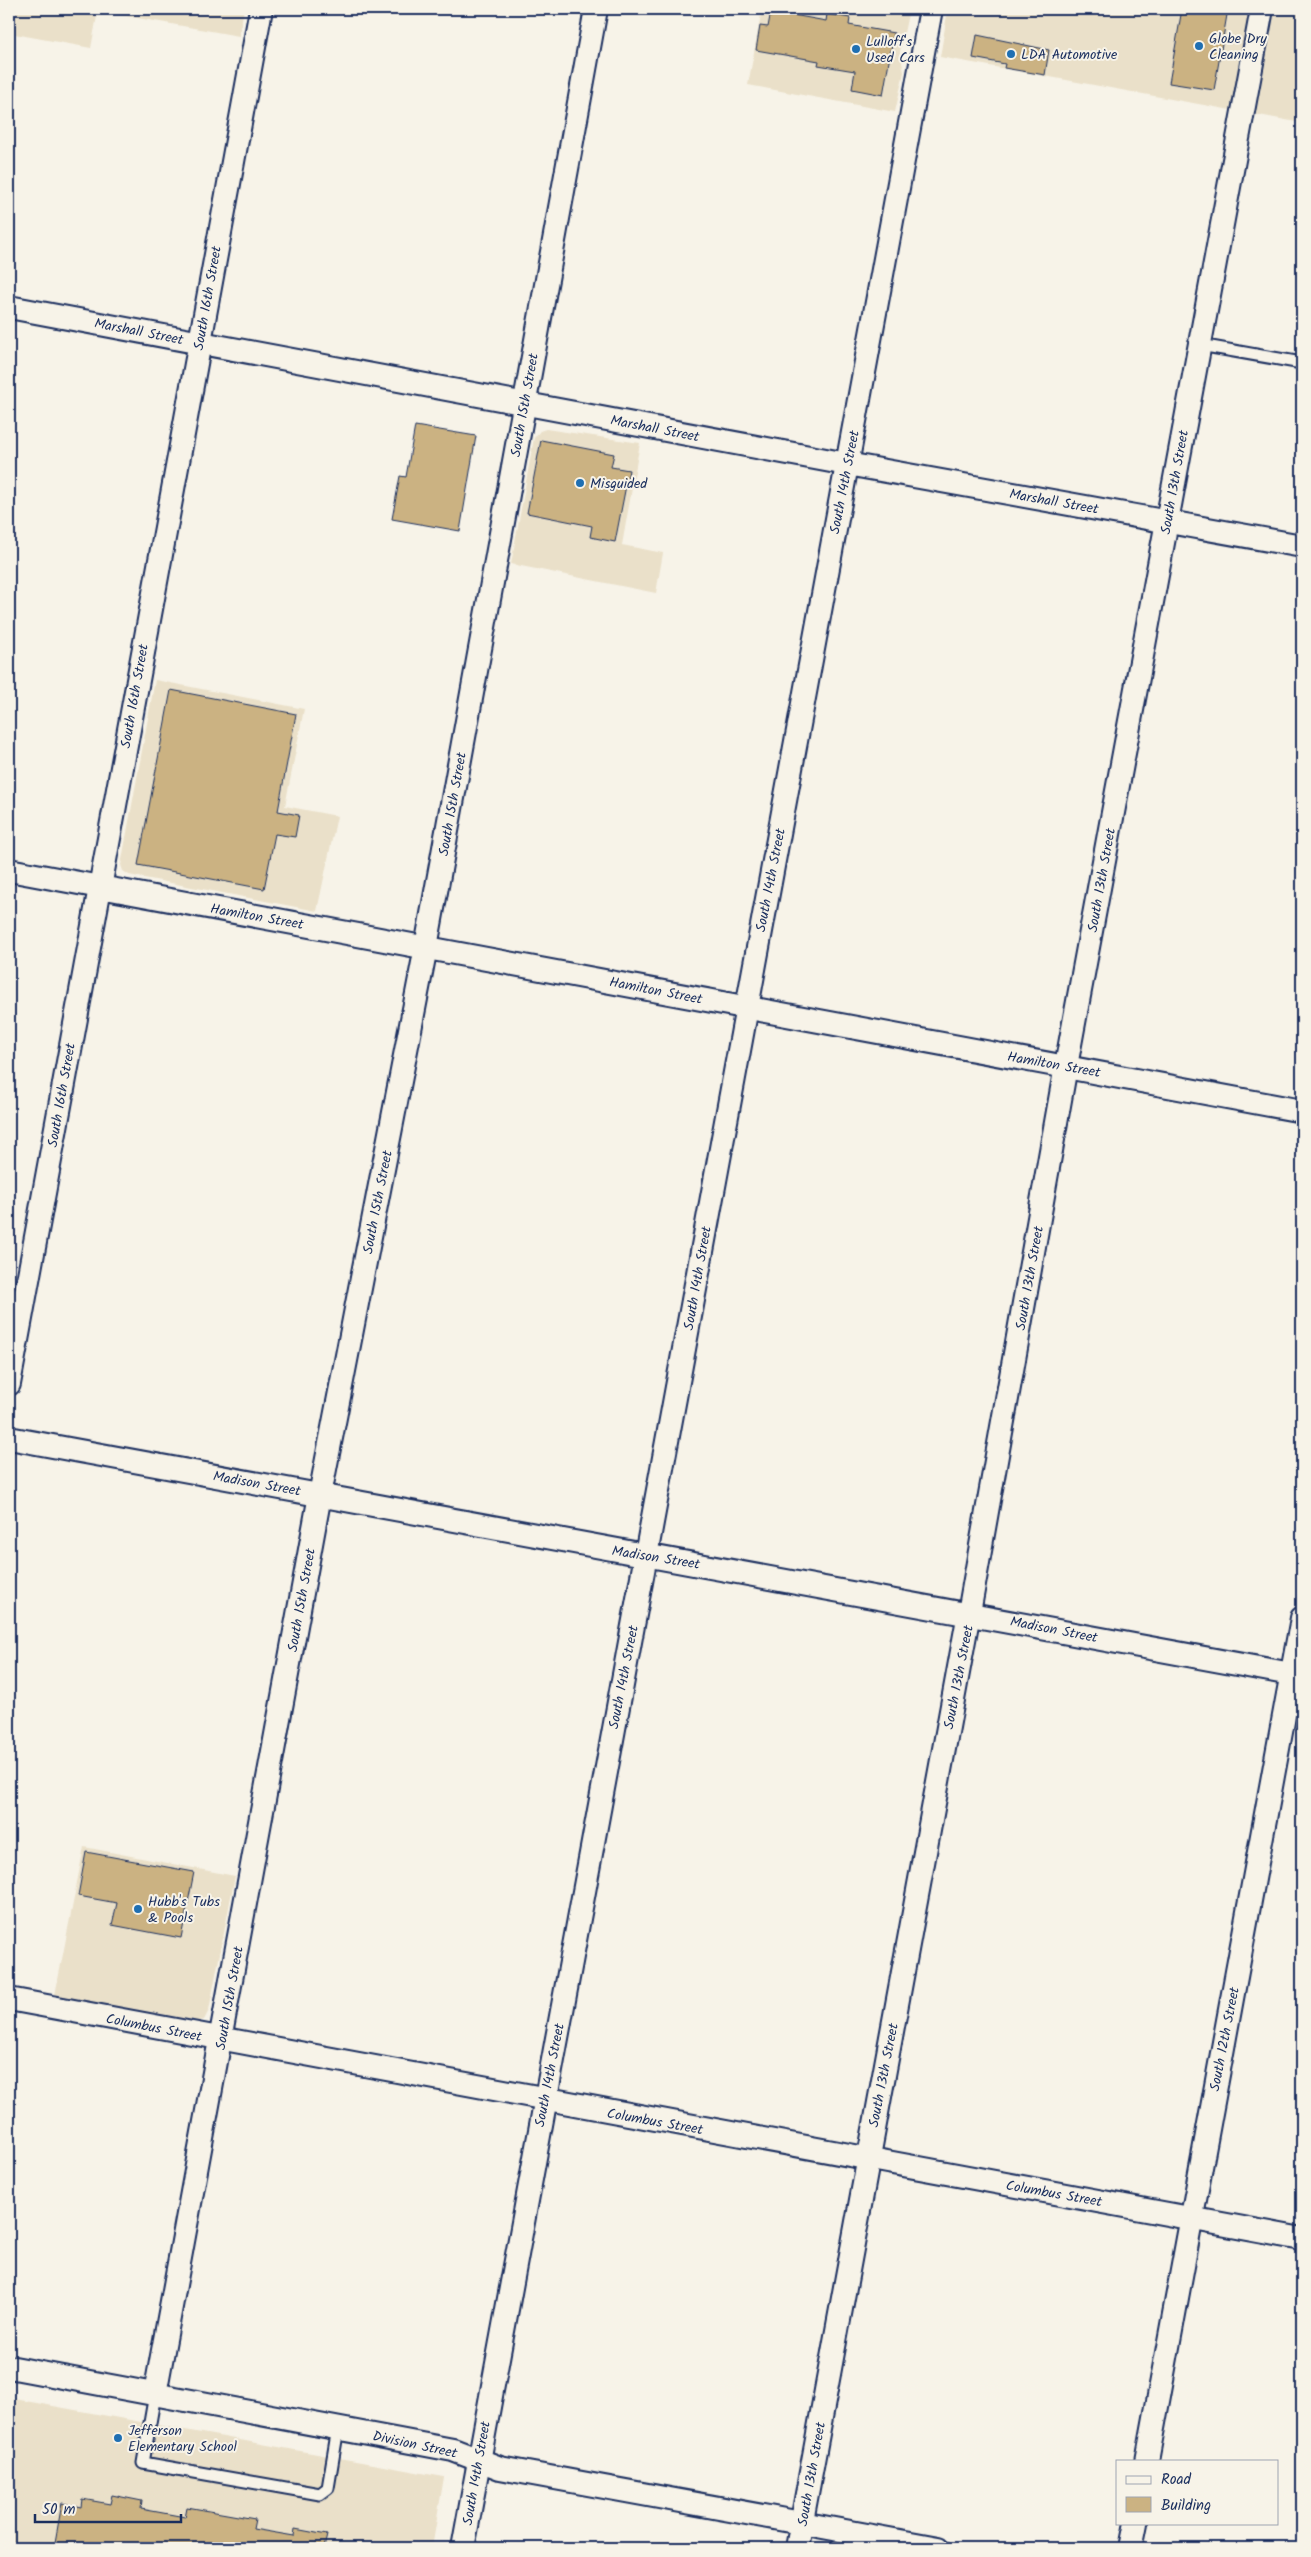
<svg xmlns="http://www.w3.org/2000/svg" width="1311" height="2557" viewBox="0 0 1311 2557" font-family="Kalam,sans-serif">
<style>
.built{fill:#eae0c9}
.building{fill:#cbb282;stroke:#1b2f5e}
.lines{fill:none;stroke-linecap:round;stroke-linejoin:round}
.lane-casing{stroke:#1b2f5e;stroke-width:15}
.street-casing{stroke:#1b2f5e;stroke-width:26}
.lane{stroke:#f7f3e8;stroke-width:11}
.street{stroke:#f7f3e8;stroke-width:22}
.poi-dot{fill:#1f6fb2;stroke:#f7f3e8;stroke-width:2}
.labels{text-anchor:middle;stroke-width:4;stroke-linejoin:round;paint-order:stroke}
.poi-label{font-size:14px;fill:#1b2f5e;stroke:#f7f3e8;text-anchor:start}
.street-label{font-size:14px;fill:#1b2f5e;stroke:#f7f3e8}
</style>
<rect width="100%" height="100%" fill="#f7f3e8"/>
<filter id="ink" filterUnits="userSpaceOnUse"><feTurbulence type="fractalNoise" baseFrequency=".02" numOctaves="2"/><feDisplacementMap in="SourceGraphic" scale="10" xChannelSelector="R" yChannelSelector="G"/><feConvolveMatrix kernelMatrix="1 2 1 2 8 2 1 2 1" color-interpolation-filters="sRGB"/></filter>
<g filter="url(#ink)">
<!-- built -->
<g class="built">
<path d="M 9,9 L 244,9 L 239,36 L 98,11 L 91,48 L 9,33 Z"/>
<path d="M 762,9 L 827,11 L 828,9 L 909,9 L 900,52 L 904,72 L 895,112 L 748,85 Z"/>
<path d="M 948,9 L 1302,9 L 1302,123 L 940,57 Z"/>
<path d="M 546,429 L 640,443 L 622,545 L 663,553 L 656,593 L 511,564 L 534,438 L 540,431 Z"/>
<path d="M 155,680 L 304,709 L 285,806 L 337,816 L 317,911 L 129,875 L 123,871 L 121,865 Z"/>
<path d="M 84,1847 L 235,1876 L 209,2010 L 204,2020 L 193,2022 L 55,1995 Z"/>
<path d="M 9,2398 L 444,2477 L 432,2548 L 9,2548 Z"/>
</g>
<!-- building -->
<g class="building">
<path d="M 1182,9 L 1228,9 L 1214,90 L 1169,83 Z"/>
<path d="M 771,11 L 826,21 L 827,14 L 850,18 L 849,25 L 894,33 L 883,95 L 852,89 L 855,71 L 818,65 L 819,61 L 756,50 L 760,26 L 768,27 Z"/>
<path d="M 977,35 L 1049,50 L 1045,75 L 1004,68 L 1005,64 L 973,58 Z"/>
<path d="M 415,426 L 476,436 L 460,531 L 392,519 L 400,476 L 406,477 Z"/>
<path d="M 541,440 L 614,454 L 611,467 L 629,470 L 615,542 L 590,537 L 592,526 L 527,513 Z"/>
<path d="M 171,690 L 296,714 L 278,811 L 299,815 L 295,837 L 275,834 L 264,889 L 138,865 Z"/>
<path d="M 86,1852 L 194,1872 L 181,1938 L 112,1925 L 117,1903 L 78,1896 Z"/>
<path d="M 112,2495 L 142,2501 L 141,2509 L 185,2517 L 187,2507 L 255,2519 L 253,2529 L 294,2536 L 295,2529 L 327,2535 L 324,2548 L 54,2548 L 62,2503 L 81,2507 L 82,2499 L 110,2504 Z"/>
</g>
<g class="lines">
<defs>
<g id="lane">
<path d="M 1200,345 L 1302,363"/>
<path d="M 155,2394 L 143,2463 L 320,2494 L 328,2488 L 338,2428"/>
</g>
<g id="street">
<path d="M 9,307 L 847,464 L 1302,546"/>
<path d="M 9,870 L 1302,1111"/>
<path d="M 9,1384 L 261,9"/>
<path d="M 9,1438 L 1302,1676"/>
<path d="M 9,1999 L 1302,2239"/>
<path d="M 9,2367 L 453,2450 L 500,2468 L 938,2548"/>
<path d="M 155,2394 L 320,1495 L 426,947 L 596,9"/>
<path d="M 1147,2461 L 1302,1618"/>
<path d="M 463,2548 L 931,9"/>
<path d="M 797,2548 L 969,1613 L 1066,1066 L 1262,9"/>
<path d="M 1131,2548 L 1136,2523"/>
</g>
</defs>
<!-- lane casing -->
<use href="#lane" class="lane-casing"/>
<!-- street casing -->
<use href="#street" class="street-casing"/>
<!-- lane -->
<use href="#lane" class="lane"/>
<!-- street -->
<use href="#street" class="street"/>
</g>
</g>
<!-- markers -->
<g class="poi-dot">
<circle cx="1199" cy="46" r="5"/>
<circle cx="856" cy="49" r="5"/>
<circle cx="1011" cy="54" r="5"/>
<circle cx="580" cy="483" r="5"/>
<circle cx="138" cy="1909" r="5"/>
<circle cx="118" cy="2438" r="5"/>
</g>
<g class="labels">
<!-- poi labels -->
<g class="poi-label">
<text x="1209" y="43">Globe Dry<tspan x="1209" dy="16">Cleaning</tspan></text>
<text x="866" y="46">Lulloff's<tspan x="866" dy="16">Used Cars</tspan></text>
<text x="1021" y="59">LDA Automotive</text>
<text x="590" y="488">Misguided</text>
<text x="148" y="1906">Hubb's Tubs<tspan x="148" dy="16">&amp; Pools</tspan></text>
<text x="128" y="2435">Jefferson<tspan x="128" dy="16">Elementary School</tspan></text>
</g>
<!-- street labels -->
<g class="street-label">
<text transform="translate(207 298) rotate(-80)" y="5">South 16th Street</text>
<text transform="translate(139 331) rotate(11)" y="5">Marshall Street</text>
<text transform="translate(524 405) rotate(-80)" y="5">South 15th Street</text>
<text transform="translate(655 428) rotate(11)" y="5">Marshall Street</text>
<text transform="translate(844 482) rotate(-79)" y="5">South 14th Street</text>
<text transform="translate(1174 482) rotate(-80)" y="5">South 13th Street</text>
<text transform="translate(1054 501) rotate(10)" y="5">Marshall Street</text>
<text transform="translate(134 696) rotate(-80)" y="5">South 16th Street</text>
<text transform="translate(452 804) rotate(-80)" y="5">South 15th Street</text>
<text transform="translate(770 880) rotate(-79)" y="5">South 14th Street</text>
<text transform="translate(1101 880) rotate(-80)" y="5">South 13th Street</text>
<text transform="translate(257 916) rotate(10)" y="5">Hamilton Street</text>
<text transform="translate(656 990) rotate(11)" y="5">Hamilton Street</text>
<text transform="translate(1054 1064) rotate(10)" y="5">Hamilton Street</text>
<text transform="translate(61 1095) rotate(-80)" y="5">South 16th Street</text>
<text transform="translate(377 1202) rotate(-79)" y="5">South 15th Street</text>
<text transform="translate(697 1278) rotate(-80)" y="5">South 14th Street</text>
<text transform="translate(1029 1278) rotate(-80)" y="5">South 13th Street</text>
<text transform="translate(257 1483) rotate(10)" y="5">Madison Street</text>
<text transform="translate(656 1557) rotate(9)" y="5">Madison Street</text>
<text transform="translate(301 1600) rotate(-80)" y="5">South 15th Street</text>
<text transform="translate(1054 1629) rotate(11)" y="5">Madison Street</text>
<text transform="translate(623 1677) rotate(-79)" y="5">South 14th Street</text>
<text transform="translate(958 1677) rotate(-79)" y="5">South 13th Street</text>
<text transform="translate(229 1998) rotate(-80)" y="5">South 15th Street</text>
<text transform="translate(154 2027) rotate(11)" y="5">Columbus Street</text>
<text transform="translate(1224 2039) rotate(-79)" y="5">South 12th Street</text>
<text transform="translate(549 2075) rotate(-79)" y="5">South 14th Street</text>
<text transform="translate(883 2075) rotate(-79)" y="5">South 13th Street</text>
<text transform="translate(655 2121) rotate(10)" y="5">Columbus Street</text>
<text transform="translate(1054 2193) rotate(10)" y="5">Columbus Street</text>
<text transform="translate(415 2444) rotate(12)" y="5">Division Street</text>
<text transform="translate(476 2473) rotate(-80)" y="5">South 14th Street</text>
<text transform="translate(811 2474) rotate(-80)" y="5">South 13th Street</text>
</g>
</g>
<!-- margin -->
<rect width="1311" height="2557" fill="none" stroke="#f7f3e8" stroke-width="30"/>
<rect x="15" y="15" width="1281" height="2527" fill="none" stroke="#1b2f5e" stroke-width="2" filter="url(#ink)"/>
<!-- legend -->
<rect x="1116" y="2460" width="162" height="65" fill="#f7f3e8" stroke="#9fa5b1"/>
<rect x="1126" y="2476" width="25" height="8" fill="#f7f3e8" stroke="#9fa5b1"/>
<text x="1161" y="2484" font-size="15" fill="#1b2f5e">Road</text>
<rect x="1126" y="2497" width="25" height="15" fill="#cbb282" stroke="#9fa5b1"/>
<text x="1161" y="2510" font-size="15" fill="#1b2f5e">Building</text>
<!-- scale -->
<path d="M35 2514v8h146v-8" fill="none" stroke="#1b2f5e" stroke-width="2.5"/>
<text x="42" y="2514" font-size="15" fill="#1b2f5e" stroke="#f7f3e8" stroke-width="4" paint-order="stroke">50 m</text>
</svg>
